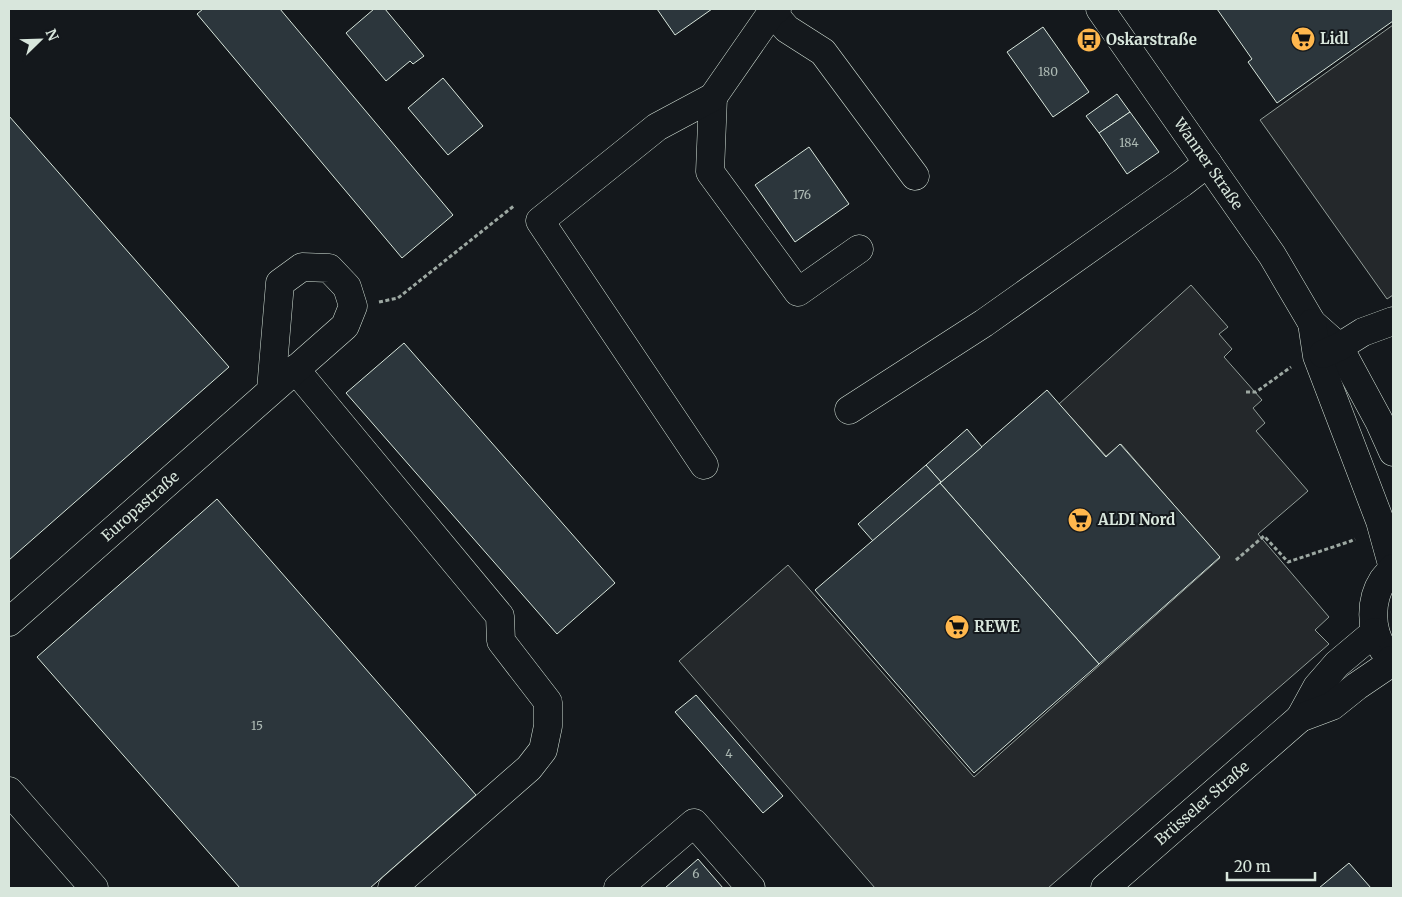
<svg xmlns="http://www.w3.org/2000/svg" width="1402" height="897" viewBox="0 0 1402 897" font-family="Merriweather,serif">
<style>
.parking{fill:#24282b;stroke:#939e99}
.building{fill:#2c363c;stroke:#d8e6dc}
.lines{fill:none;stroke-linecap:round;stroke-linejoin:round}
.minor-casing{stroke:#d8e6dc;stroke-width:29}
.path{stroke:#9da8a2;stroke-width:3;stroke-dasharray:4 2.5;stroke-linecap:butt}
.minor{stroke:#14181c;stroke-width:28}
.labels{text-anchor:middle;stroke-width:4;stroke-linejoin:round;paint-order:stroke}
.number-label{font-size:12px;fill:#adbab4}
.poi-label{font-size:15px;font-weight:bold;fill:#d8e6dc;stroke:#14181c;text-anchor:start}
.street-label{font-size:15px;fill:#d8e6dc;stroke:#14181c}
</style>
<rect width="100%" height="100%" fill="#14181c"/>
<!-- parking -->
<g class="parking">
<path d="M 1393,25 L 1393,295 L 1387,299 L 1260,120 Z"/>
<path d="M 1191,285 L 1228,327 L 1219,334 L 1232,349 L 1224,357 L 1262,400 L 1253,408 L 1265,423 L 1256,431 L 1308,491 L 1258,534 L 1329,617 L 1315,630 L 1329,644 L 1048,888 L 875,888 L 679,661 L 788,565 L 974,777 L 1220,558 L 1121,444 L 1106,456 L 1059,404 Z"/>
</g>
<!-- building -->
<g class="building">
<path d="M 203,9 L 280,9 L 453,215 L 402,258 L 197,14 Z"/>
<path d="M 374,9 L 385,9 L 424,56 L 413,64 L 410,61 L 386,81 L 346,33 Z"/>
<path d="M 657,9 L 712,9 L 675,35 Z"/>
<path d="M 1217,9 L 1393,9 L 1393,21 L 1277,103 L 1248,62 L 1252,59 Z"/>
<path d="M 1043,27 L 1089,92 L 1053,117 L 1007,52 Z"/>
<path d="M 443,78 L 483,126 L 448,155 L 408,108 Z"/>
<path d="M 1117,94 L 1130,112 L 1099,133 L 1086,116 Z"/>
<path d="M 1130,112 L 1159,152 L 1127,174 L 1099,133 Z"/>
<path d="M 9,116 L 229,367 L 9,560 Z"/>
<path d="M 809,147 L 849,204 L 795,242 L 755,185 Z"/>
<path d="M 404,343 L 615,583 L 557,634 L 346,393 Z"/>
<path d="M 1047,390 L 1106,457 L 1120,444 L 1220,557 L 1099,664 L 940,483 Z"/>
<path d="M 967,429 L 982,447 L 940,483 L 941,482 L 926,465 Z"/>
<path d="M 926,465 L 941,482 L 873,541 L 858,524 Z"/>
<path d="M 941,482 L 940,483 L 1099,664 L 974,773 L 815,590 Z"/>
<path d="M 217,499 L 476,795 L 370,888 L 240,888 L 37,657 Z"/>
<path d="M 696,695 L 783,796 L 763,813 L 675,712 Z"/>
<path d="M 698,859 L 723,888 L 665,888 Z"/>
<path d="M 1349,863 L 1371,888 L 1319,888 Z"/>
</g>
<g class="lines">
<defs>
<g id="minor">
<path id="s1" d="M 1100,9 L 1272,255 L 1312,323 L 1339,347 L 1379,421 L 1393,452"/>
<path d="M 772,12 L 787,29 L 823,52 L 915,176"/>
<path d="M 713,97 L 710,172 L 798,292 L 859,249"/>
<path d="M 1312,323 L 1317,356 L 1380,521 L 1393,568"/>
<path d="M 1323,354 L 1339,347 L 1363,332 L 1393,321"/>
<path d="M 295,369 L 500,616 L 501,641 L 548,702 L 548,726 L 543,750 L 529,768 L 392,888"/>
<path d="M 849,410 L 984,323 L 1182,183 L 1208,163"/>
<path d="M 704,465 L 540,221 L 657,127 L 713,97 L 772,12 L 777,9"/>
<path id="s2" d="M 9,622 L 345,326 L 353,306 L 347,287 L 329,268 L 302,267 L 280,283 L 271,390"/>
<path d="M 1383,649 C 1370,629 1370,600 1383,580 C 1386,576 1390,572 1393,568"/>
<path d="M 1300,718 L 1317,687 L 1337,664 L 1375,632"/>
<path d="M 9,791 L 94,888"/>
<path d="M 618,888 L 694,823 L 751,888"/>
<path id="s3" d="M 1105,888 L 1300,718 L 1332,706 L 1357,686 L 1385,667 L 1391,660"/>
</g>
</defs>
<!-- minor casing -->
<use href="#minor" class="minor-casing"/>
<!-- path -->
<g class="path">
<path d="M 379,302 L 398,298 L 515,205"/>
<path d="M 1246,392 L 1256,392 L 1291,367"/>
<path d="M 1236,560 L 1264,536 L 1288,562 L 1351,541 L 1355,539"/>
</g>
<!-- minor -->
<use href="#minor" class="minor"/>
</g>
<!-- icons -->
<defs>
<symbol id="supermarket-disc" viewBox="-11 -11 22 22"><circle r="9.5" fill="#ffb74d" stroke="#14181c"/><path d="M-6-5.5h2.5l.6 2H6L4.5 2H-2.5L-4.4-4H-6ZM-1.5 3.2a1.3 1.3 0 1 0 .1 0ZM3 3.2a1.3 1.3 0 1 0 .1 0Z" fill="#111"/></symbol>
<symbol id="bus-disc" viewBox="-11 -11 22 22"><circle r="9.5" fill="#ffb74d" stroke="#14181c"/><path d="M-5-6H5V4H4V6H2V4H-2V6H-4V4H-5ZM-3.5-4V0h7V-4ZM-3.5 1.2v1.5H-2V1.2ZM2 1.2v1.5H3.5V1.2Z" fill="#111"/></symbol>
</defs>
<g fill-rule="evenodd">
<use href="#supermarket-disc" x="1289" y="25" width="28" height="28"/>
<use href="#bus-disc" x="1075" y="26" width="28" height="28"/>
<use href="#supermarket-disc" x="1066" y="506" width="28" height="28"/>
<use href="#supermarket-disc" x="943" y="613" width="28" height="28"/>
</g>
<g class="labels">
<!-- number labels -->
<g class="number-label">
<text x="1048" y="76">180</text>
<text x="1129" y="147">184</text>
<text x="802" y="199">176</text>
<text x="257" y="730">15</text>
<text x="729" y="758">4</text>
<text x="696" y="878">6</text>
</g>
<!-- poi labels -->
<g class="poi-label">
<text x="1320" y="44">Lidl</text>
<text x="1106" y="45">Oskarstraße</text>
<text x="1098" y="525">ALDI Nord</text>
<text x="974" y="632">REWE</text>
</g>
<!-- street labels -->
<g class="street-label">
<text dy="5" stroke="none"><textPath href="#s1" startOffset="189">Wanner Straße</textPath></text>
<text dy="5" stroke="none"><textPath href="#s2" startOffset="175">Europastraße</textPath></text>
<text dy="5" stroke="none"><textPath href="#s3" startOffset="129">Brüsseler Straße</textPath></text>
</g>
</g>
<!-- border -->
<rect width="1402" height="897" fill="none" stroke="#d8e6dc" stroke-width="20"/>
<!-- north arrow -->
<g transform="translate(40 40) rotate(67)" stroke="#14181c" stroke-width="4" paint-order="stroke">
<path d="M0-4L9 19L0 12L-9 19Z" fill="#d8e6dc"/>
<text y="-8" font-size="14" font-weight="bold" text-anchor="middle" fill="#d8e6dc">N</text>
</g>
<!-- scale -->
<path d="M1227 872v8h88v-8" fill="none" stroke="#d8e6dc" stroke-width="2.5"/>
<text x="1234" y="872" font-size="15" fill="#d8e6dc" stroke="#14181c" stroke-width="4" paint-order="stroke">20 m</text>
</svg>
